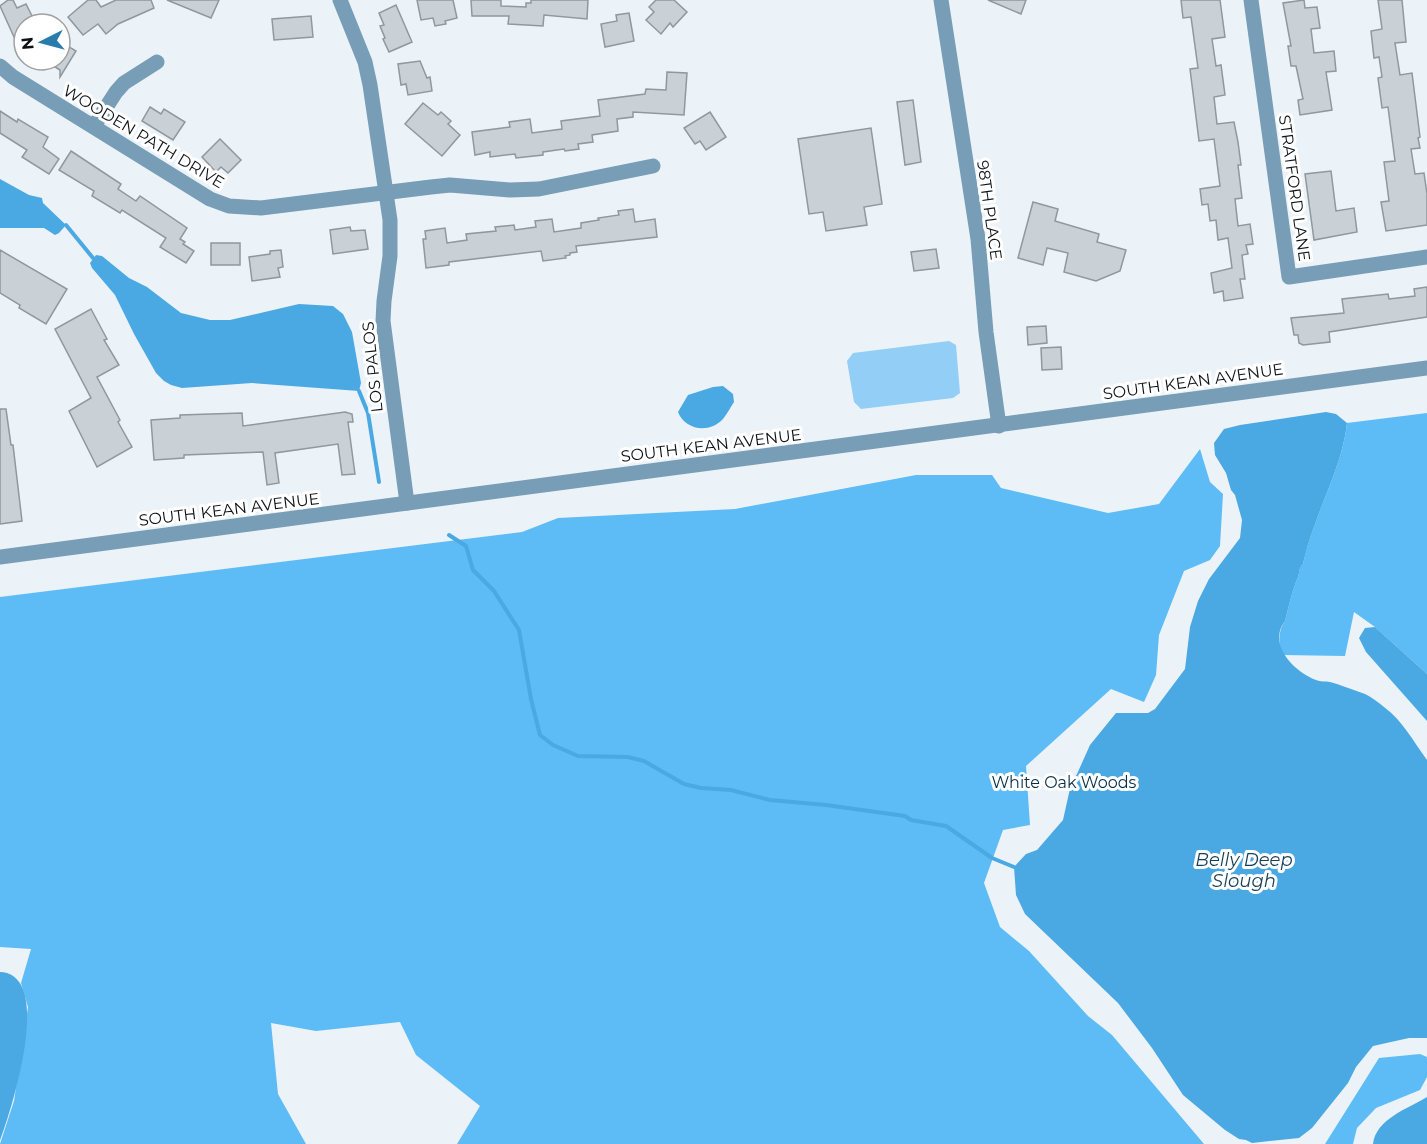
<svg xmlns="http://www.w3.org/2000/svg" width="1427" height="1144" viewBox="0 0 1427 1144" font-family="Montserrat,sans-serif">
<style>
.green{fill:#92cef6}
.forest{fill:#5dbbf5}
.water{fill:#4aa8e2}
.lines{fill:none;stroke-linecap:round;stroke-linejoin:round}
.stream{stroke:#4aa8e2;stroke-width:4}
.building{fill:#c9d1d7;stroke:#90979d;stroke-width:1.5}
.minor{stroke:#789db6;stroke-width:15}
.labels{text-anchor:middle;stroke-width:6;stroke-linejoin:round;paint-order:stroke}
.street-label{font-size:16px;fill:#0f1214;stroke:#fff}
.park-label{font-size:16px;fill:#052f46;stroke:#fff}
.water-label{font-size:18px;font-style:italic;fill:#163e56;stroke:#fff}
</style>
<rect width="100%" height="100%" fill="#ebf3f9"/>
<!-- green -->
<path class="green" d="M 949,341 L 956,345 L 960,393 L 953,398 L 861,409 L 854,402 L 847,361 L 853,353 Z"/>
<!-- forest -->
<g class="forest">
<path d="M 1427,413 L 1427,674 L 1375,627 L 1354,612 L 1345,656 L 1283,655 C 1278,644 1278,630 1285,621 C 1289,606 1292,591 1298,577 C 1300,571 1298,569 1303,564 C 1306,551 1309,539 1314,527 C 1326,492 1343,460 1347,423 Z"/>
<path d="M 1200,449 L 1210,482 L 1223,494 L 1220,546 L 1210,560 L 1184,571 L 1159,635 L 1156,675 L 1144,702 L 1111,689 L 1026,766 L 1030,825 L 1003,830 L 984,883 L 1000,927 L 1029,951 L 1088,1016 L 1112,1035 L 1204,1144 L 457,1144 L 480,1106 L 416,1055 L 400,1022 L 316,1031 L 271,1023 L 278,1094 L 306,1144 L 0,1144 L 14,1101 L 28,1007 L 21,983 L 31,949 L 0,947 L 0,597 L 522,532 L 558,518 L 735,509 L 916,475 L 992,475 L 1001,488 L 1108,513 L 1159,504 Z"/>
<path d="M 1420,1054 L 1427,1057 L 1427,1077 L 1420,1090 L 1376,1108 L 1357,1128 L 1353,1144 L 1325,1144 L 1379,1058 Z"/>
</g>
<!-- water -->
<g class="water">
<path d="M 0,179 L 29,195 L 42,198 L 43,203 L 66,225 L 59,233 L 55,235 L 44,228 L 0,228 Z"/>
<path d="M 96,255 L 102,256 L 129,278 L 147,287 L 181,313 L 210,320 L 230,320 L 299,304 L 333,306 L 343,314 L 352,332 L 361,383 L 359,391 L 252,383 L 182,388 L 171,385 L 164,381 L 156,373 L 134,334 L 115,295 L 92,268 L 90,263 Z"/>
<path d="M 723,386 L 733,394 L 734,402 C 730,408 727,414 723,419 C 709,434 685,430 678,412 L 688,395 L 713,387 Z"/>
<path d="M 1326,412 L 1336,414 L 1347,423 C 1343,460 1326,492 1314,527 C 1309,539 1306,552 1303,564 C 1298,569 1300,572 1298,577 C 1292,591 1289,606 1285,621 C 1267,644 1294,672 1316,680 C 1320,682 1326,681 1330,682 C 1338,684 1357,691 1365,694 C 1371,697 1378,702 1384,707 C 1403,721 1413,741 1427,760 L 1427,1038 L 1409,1038 L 1373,1046 L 1356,1067 L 1348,1083 L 1312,1128 L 1299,1138 L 1252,1143 L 1246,1140 L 1239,1139 L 1225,1130 L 1183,1095 L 1152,1048 L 1118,1003 L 1025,914 L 1016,895 L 1014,867 L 1026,854 L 1037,850 L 1063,820 L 1071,784 L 1077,774 L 1090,745 L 1116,713 L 1148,713 L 1155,709 L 1185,669 L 1190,627 L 1198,601 L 1209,579 L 1240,538 L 1242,520 L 1235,495 L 1231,490 L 1226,473 L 1215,455 L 1214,443 L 1224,429 L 1240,425 Z"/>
<path d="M 1375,627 L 1427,674 L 1427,721 L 1366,652 L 1359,638 L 1365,628 Z"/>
<path d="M 0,972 C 55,974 11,1111 0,1140 Z"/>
<path d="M 1427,1097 L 1427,1144 L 1373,1144 C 1376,1119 1407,1109 1427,1097 Z"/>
</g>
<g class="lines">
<!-- stream -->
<g class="stream">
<path d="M 66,225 L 93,258"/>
<path d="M 359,391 L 368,413 L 379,482"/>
<path d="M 449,535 L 466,546 L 473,570 L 494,591 L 519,630 L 531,699 L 540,735 L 553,745 L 578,756 L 628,757 L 644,761 L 684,784 L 701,788 L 731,790 L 770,800 L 826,805 L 905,816 L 911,820 L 946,826 L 992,858 L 1014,867"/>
</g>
</g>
<!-- building -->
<g class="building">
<path d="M 8,0 L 13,0 L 17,8 L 26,4 L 36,24 L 24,24 L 24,31 L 14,37 L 0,6 Z"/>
<path d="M 88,0 L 96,0 L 101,7 L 116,0 L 151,0 L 154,8 L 118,24 L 106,34 L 98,24 L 83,35 L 68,17 Z"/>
<path d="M 167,0 L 219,0 L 211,18 Z"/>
<path d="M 417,0 L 453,0 L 457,18 L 445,21 L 446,24 L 435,26 L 433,18 L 421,20 Z"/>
<path d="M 471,0 L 501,0 L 501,6 L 526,7 L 526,3 L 531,3 L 531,0 L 588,0 L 587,19 L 544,15 L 543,26 L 508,24 L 509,16 L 472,16 Z"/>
<path d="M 656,0 L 674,0 L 687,12 L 673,27 L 670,23 L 661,34 L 646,20 L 654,12 L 649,7 Z"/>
<path d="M 988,0 L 1026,0 L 1021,14 Z"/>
<path d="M 1181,0 L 1220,0 L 1225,37 L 1212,39 L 1216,66 L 1221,65 L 1225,95 L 1214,97 L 1217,124 L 1234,122 L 1238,142 L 1241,165 L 1238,165 L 1242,198 L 1235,199 L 1238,226 L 1250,224 L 1253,244 L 1246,245 L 1248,254 L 1242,255 L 1245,279 L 1240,279 L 1243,298 L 1224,301 L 1223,291 L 1214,293 L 1211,273 L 1232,268 L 1228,238 L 1218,240 L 1216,220 L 1210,221 L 1208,204 L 1202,205 L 1200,189 L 1220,186 L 1214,139 L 1199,141 L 1190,69 L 1198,68 L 1191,17 L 1183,18 Z"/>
<path d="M 1304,0 L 1305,8 L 1317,7 L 1320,28 L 1311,29 L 1314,53 L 1334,51 L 1336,71 L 1326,72 L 1332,110 L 1300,115 L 1298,100 L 1303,99 L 1296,66 L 1291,66 L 1288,46 L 1291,46 L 1283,3 Z"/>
<path d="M 1378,0 L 1402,0 L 1406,42 L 1395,43 L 1400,75 L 1412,73 L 1420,137 L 1418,138 L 1420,148 L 1411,149 L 1415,174 L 1424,173 L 1427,194 L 1427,225 L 1386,231 L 1381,202 L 1389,201 L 1384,162 L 1395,161 L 1388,107 L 1382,108 L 1378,78 L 1382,77 L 1379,57 L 1374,58 L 1371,31 L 1382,29 Z"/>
<path d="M 396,5 L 412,42 L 389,52 L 383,39 L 385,38 L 380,26 L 384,25 L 379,13 Z"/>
<path d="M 629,13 L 634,41 L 605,47 L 601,24 L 617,21 L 616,15 Z"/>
<path d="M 311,16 L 313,37 L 274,40 L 272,19 Z"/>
<path d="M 64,44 L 76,51 L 60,77 L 60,70 L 44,60 L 60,60 L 60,50 Z"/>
<path d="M 420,61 L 427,78 L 430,77 L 432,91 L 408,95 L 406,84 L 401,85 L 398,64 Z"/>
<path d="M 667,72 L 687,73 L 684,115 L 633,112 L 633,117 L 617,119 L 618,131 L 592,135 L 593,142 L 578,144 L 579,149 L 565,151 L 564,149 L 543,152 L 543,155 L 516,158 L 515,154 L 490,157 L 490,152 L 475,155 L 472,132 L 510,127 L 509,122 L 530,119 L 532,133 L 562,129 L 561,121 L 600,116 L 598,100 L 645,94 L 646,89 L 666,90 Z"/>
<path d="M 913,100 L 921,162 L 905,165 L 897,102 Z"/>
<path d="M 423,103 L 438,115 L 441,112 L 451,121 L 448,124 L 460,135 L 442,156 L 405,124 Z"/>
<path d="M 150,107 L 161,114 L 164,109 L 185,122 L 173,140 L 142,121 Z"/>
<path d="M 0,111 L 17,122 L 18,119 L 48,137 L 43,147 L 59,159 L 49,174 L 22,157 L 27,150 L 0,133 Z"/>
<path d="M 710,112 L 726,137 L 706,150 L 700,141 L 695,144 L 684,128 Z"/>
<path d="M 871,128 L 882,204 L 864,207 L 867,225 L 826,231 L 823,212 L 809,214 L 798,139 Z"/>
<path d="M 220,139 L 241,160 L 228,173 L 221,167 L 216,172 L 202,157 Z"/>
<path d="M 71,151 L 121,184 L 118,189 L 136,201 L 140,196 L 187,228 L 180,239 L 185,242 L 183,244 L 194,251 L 186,263 L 160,247 L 166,238 L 122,210 L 120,213 L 92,196 L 94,191 L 59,170 Z"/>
<path d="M 1331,171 L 1336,211 L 1354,208 L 1357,232 L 1314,240 L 1305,174 Z"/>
<path d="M 1033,202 L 1058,209 L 1055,221 L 1099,234 L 1097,242 L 1126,250 L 1120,271 L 1096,281 L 1064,272 L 1068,253 L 1047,248 L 1043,265 L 1018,258 Z"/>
<path d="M 633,209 L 635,222 L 655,219 L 657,237 L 576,246 L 577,252 L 570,253 L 570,255 L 565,256 L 566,258 L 543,261 L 541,251 L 449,262 L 449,265 L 426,268 L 423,239 L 426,239 L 425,231 L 445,228 L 447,243 L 467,240 L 466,234 L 496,231 L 495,227 L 514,225 L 515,230 L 536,227 L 535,221 L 552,219 L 554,232 L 581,228 L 581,223 L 599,220 L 598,218 L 619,215 L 618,211 Z"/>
<path d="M 350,227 L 351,231 L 365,230 L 368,249 L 333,254 L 330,230 Z"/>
<rect x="211" y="243" width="29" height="22"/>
<path d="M 936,249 L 939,268 L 914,271 L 911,252 Z"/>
<path d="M 0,250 L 67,289 L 46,324 L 19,308 L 20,305 L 0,293 Z"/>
<path d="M 281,250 L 283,267 L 278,268 L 280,277 L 252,281 L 249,257 L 270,254 L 270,251 Z"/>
<path d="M 1427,287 L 1427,317 L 1329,332 L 1330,342 L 1303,345 L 1299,343 L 1298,335 L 1294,335 L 1291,318 L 1344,313 L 1342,299 L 1388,294 L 1389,299 L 1415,296 L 1414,289 Z"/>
<path d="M 91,309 L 107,339 L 104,340 L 119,365 L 97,377 L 120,420 L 118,422 L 132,447 L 97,467 L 69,411 L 91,398 L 55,329 Z"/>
<path d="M 1046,326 L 1047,343 L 1028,345 L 1027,327 Z"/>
<path d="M 1061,347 L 1062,369 L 1042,370 L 1041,348 Z"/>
<path d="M 0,409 L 6,409 L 11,445 L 13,445 L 22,521 L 0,524 Z"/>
<path d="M 345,412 L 352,414 L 353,422 L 348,422 L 355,474 L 342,475 L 338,444 L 275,453 L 279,483 L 267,485 L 263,452 L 184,455 L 184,458 L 154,460 L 151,420 L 180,418 L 180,415 L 242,413 L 243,426 Z"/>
</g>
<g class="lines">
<!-- minor -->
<g class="minor">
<path d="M 340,0 L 365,62 L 370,85 L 390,220 L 390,256 L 384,301 L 383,321 L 407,503"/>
<path d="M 941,0 L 978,239 L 986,332 L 999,426"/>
<path d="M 1251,0 L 1289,277 L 1427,257"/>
<path d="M 0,66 L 13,77 L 210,199 L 229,206 L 261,208 L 431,187 L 450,185 L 510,190 L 539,189 L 653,166"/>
<path d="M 94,126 L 116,92 L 124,83 L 157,62"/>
<path d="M 0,557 L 1427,368"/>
</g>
</g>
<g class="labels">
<!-- street labels -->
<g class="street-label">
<text transform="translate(144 136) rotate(31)" y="6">WOODEN PATH DRIVE</text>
<text transform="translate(1295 188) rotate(82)" y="6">STRATFORD LANE</text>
<text transform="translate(990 210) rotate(82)" y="6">98TH PLACE</text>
<text transform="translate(372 367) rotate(-96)" y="6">LOS PALOS</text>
<text transform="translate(1193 381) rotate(-8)" y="6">SOUTH KEAN AVENUE</text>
<text transform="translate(711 445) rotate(-7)" y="6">SOUTH KEAN AVENUE</text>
<text transform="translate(229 509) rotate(-7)" y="6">SOUTH KEAN AVENUE</text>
</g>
<!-- park labels -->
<g class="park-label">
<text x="1064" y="788">White Oak Woods</text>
</g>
<!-- water labels -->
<g class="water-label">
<text x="1244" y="866">Belly Deep<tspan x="1244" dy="21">Slough</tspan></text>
</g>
</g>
<!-- north arrow -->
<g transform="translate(42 42) rotate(264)"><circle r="28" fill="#ffffff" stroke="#9fa0a1" stroke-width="1.5"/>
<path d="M0-4.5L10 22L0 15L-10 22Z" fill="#287cac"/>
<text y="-9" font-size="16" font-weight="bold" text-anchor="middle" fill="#0f1214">N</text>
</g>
</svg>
